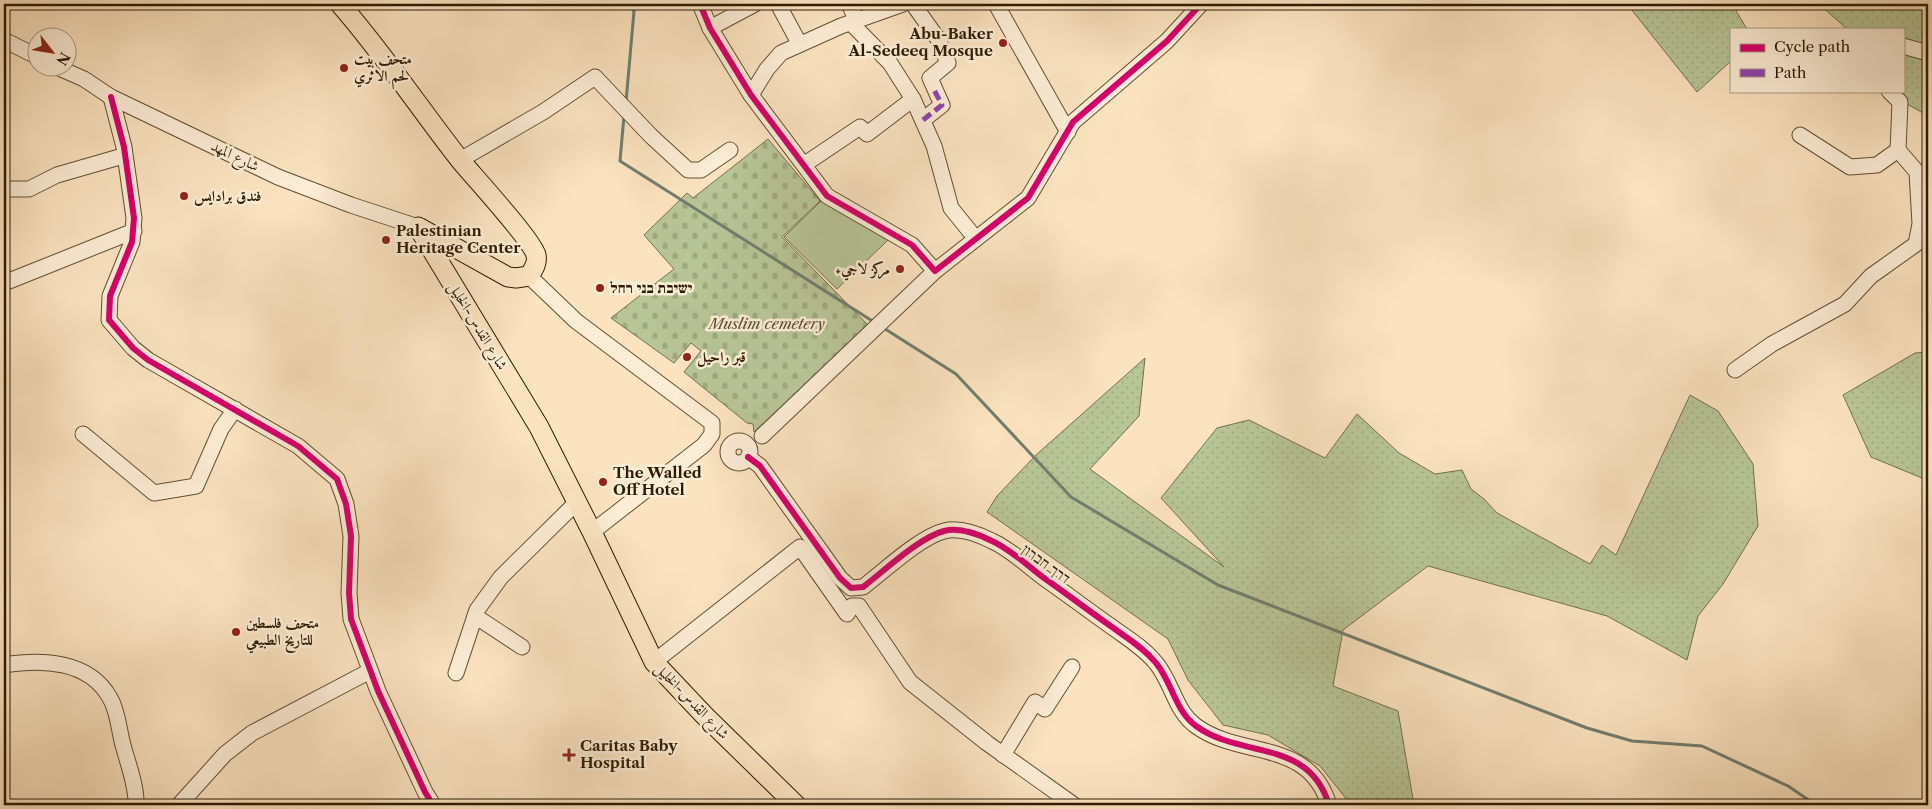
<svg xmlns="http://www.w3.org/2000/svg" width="1932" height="809" viewBox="0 0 1932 809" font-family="'Libre Caslon Text',Amiri,'Frank Ruhl Libre',serif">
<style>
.grass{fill:url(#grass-dots);stroke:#73704c}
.cemetery{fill:url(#cemetery-stones);stroke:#73704c}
.park{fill:#b8c597;stroke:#73704c}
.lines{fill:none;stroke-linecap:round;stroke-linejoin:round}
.stream{stroke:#727d6e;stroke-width:3}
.minor-casing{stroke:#614e32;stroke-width:17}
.major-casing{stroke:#2e1c02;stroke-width:21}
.minor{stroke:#fcedd6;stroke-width:15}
.major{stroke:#fbe3c0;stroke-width:19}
.quiet{stroke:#8e44ad;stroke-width:5;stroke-dasharray:10 5;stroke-linecap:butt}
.cycleway-casing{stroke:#fcedd6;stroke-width:9}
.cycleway{stroke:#d6006c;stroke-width:6}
.poi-dot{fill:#8f2418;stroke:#fcedd6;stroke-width:2}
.labels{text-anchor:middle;stroke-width:5;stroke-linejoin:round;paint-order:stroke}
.poi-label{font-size:15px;font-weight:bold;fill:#2e1c02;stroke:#fcedd6;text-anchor:start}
.street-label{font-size:15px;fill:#2e1c02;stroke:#fcedd6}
.park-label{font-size:15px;font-style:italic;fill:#574f2f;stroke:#fcedd6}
</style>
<defs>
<pattern id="grass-dots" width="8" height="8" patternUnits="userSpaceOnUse" patternTransform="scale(1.25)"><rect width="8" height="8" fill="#b8c597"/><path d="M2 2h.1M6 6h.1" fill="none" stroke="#9ea980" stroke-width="1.8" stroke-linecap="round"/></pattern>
<pattern id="cemetery-stones" width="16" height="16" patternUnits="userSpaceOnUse" patternTransform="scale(1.25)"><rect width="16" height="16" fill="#b8c597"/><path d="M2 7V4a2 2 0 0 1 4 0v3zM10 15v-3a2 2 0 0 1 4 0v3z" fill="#9ea980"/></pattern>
</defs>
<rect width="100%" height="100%" fill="#fbe3c0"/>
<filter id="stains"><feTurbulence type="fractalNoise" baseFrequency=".004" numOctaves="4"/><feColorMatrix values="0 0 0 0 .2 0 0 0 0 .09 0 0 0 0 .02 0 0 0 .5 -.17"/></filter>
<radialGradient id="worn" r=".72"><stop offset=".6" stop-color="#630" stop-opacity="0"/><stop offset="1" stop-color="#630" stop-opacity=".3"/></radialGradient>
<!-- grass -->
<g class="grass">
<path d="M 1627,4 L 1732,4 L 1747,29 L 1731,29 L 1731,61 L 1697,92 Z"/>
<path d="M 1819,4 L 1928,4 L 1928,146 L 1926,144 L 1923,113 L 1884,91 L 1903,91 L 1903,29 L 1847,29 Z"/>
<path d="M 1928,352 L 1928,501 L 1922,478 L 1871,457 L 1843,395 L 1915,353 Z"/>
<path d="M 1145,358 L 1139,416 L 1090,469 L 1224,567 L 1161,498 L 1217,428 L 1249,420 L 1325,458 L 1357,414 L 1399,453 L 1435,474 L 1462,470 L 1471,489 L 1484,499 L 1497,513 L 1590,564 L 1602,545 L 1616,555 L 1690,395 L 1718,411 L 1753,464 L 1758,526 L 1723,584 L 1698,616 L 1687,660 L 1607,616 L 1428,566 L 1343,630 L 1333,686 L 1398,711 L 1414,805 L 1347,805 L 1348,801 L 1320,766 L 1268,735 L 1223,725 L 1188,680 L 1168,639 L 987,512 L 997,496 L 1036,455 Z"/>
</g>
<!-- cemetery -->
<path class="cemetery" d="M 768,139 L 820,201 L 782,237 L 869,326 L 754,432 L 753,424 L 747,423 L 684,372 L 701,351 L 691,343 L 674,363 L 611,318 L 674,269 L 644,235 L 687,193 L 693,198 Z"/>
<!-- park -->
<path class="park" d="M 821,201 L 888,240 L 837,289 L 784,237 Z"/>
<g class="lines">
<!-- stream -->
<g class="stream">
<path d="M 626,102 L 634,11 L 630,4"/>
<path d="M 624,116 L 620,161 L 874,322"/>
<path d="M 882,327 L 956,374 L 1071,497 L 1218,585 L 1587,728 L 1632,741 L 1702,746 L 1788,786 L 1816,805"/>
</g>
<defs>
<g id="minor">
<path d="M 700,4 L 710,28 L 751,95 L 827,196 L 912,245 L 935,271 L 1028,198 L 1073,122 L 1167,41 L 1201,4"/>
<path d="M 778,4 L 799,43"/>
<path d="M 849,4 L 857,21"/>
<path d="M 913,4 L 938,39 L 948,63 L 930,78 L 942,105 L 923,120"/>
<path d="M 996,4 L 1068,132"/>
<path d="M 851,23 L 890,63 L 913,99 L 934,146 L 951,208 L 976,239"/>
<path d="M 710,28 L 755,4"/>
<path d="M 4,40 L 38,57"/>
<path d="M 1903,46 L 1928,53"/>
<path d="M 59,68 L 84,79 L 111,97 L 278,177 L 351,205 L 418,227"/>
<path d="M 751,95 L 767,69 L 781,53 L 841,26 L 903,4"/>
<path d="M 111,97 L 124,147 L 134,218 L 132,242 L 110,296 L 109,320 L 133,348 L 148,360 L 298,446 L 337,479 L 346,504 L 351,536 L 349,593 L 351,619 L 378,691 L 425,792 L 433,805"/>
<path d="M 1800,135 L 1850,167 L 1877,165 L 1898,150 L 1900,102 L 1889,91"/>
<path d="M 460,160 L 543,112 L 595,77 L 651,136 L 688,170 L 701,170 L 730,150"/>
<path d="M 805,164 L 860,127 L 867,134 L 913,99"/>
<path d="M 4,189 L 29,189 L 57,175 L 123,156"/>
<path d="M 529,276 L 576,321 L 712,423 L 712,434 L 704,445 L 592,532"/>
<path d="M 4,283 L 134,231"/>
<path d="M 1735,370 L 1772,344 L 1845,304 L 1871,276 L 1916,244 L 1920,224 L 1917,172 L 1898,150"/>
<path d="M 83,434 L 154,493 L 196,486 L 221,429 L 235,409"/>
<path d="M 762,436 L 935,271"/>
<circle cx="739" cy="452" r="11"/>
<path d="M 748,457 L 760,466 L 840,578 L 851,588 L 863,587 C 884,571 920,537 944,531 C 959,527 978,534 992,541 C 1010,549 1028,566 1044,578 C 1067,594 1089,611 1112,627 C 1127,638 1144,648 1156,663 C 1172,682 1175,711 1196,726 C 1241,759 1309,738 1329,805"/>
<path d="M 475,616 L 522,647"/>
<path d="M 654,662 L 800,547 L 847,614 L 852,606 L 859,606 L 910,682 L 987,743 L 1074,805"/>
<path d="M 4,665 C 41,659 89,660 110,698 C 118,711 119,731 123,745 C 128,764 137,787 136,805"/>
<path d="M 456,673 L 477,610 L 501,577 L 577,502"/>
<path d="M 1003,755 L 1035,702 L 1045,709 L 1072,667"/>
<path d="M 179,805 L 225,754 L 252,733 L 370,671"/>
</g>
<g id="major">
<path d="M 340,4 C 383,53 420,109 460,160 C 474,177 532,240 536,255 C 538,263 533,270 529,276 L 516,278 L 508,277 L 420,228"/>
<path d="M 418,227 L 539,427 L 592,532 L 654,662 L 704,715 L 796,805"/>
</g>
</defs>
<!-- minor casing -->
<use href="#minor" class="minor-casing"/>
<!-- major casing -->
<use href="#major" class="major-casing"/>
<!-- minor -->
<use href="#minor" class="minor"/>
<!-- major -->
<use href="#major" class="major"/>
<!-- quiet -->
<path class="quiet" d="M 923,120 L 942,105 L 933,88"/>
<defs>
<g id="cycleway">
<path d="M 700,4 L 710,28 L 751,95 L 827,196 L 912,245 L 935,271 L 1028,198 L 1073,122 L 1167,41 L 1201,4"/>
<path d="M 111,97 L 124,147 L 134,218 L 132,242 L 110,296 L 109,320 L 133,348 L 148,360 L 298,446 L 337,479 L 346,504 L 351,536 L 349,593 L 351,619 L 378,691 L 425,792 L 433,805"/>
<path d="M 748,457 L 760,466 L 840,578 L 851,588 L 863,587 C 884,571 920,537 944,531 C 959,527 978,534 992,541 C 1010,549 1028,566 1044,578 C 1067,594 1089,611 1112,627 C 1127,638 1144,648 1156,663 C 1172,682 1175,711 1196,726 C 1241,759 1309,738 1329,805"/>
</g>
</defs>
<!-- cycleway casing -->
<use href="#cycleway" class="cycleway-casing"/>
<!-- cycleway -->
<use href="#cycleway" class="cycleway"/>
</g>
<!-- markers -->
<g class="poi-dot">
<circle cx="1003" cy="43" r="5"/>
<circle cx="344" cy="68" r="5"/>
<circle cx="184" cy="196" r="5"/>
<circle cx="386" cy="240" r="5"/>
<circle cx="900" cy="269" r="5"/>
<circle cx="600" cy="288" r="5"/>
<circle cx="687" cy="357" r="5"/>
<circle cx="603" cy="482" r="5"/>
<circle cx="236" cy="632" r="5"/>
<path d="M566.5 747.5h5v5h5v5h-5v5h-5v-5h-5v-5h5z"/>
</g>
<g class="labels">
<!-- poi labels -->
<g class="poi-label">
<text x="993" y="39" text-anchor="end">Abu-Baker<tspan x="993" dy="17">Al-Sedeeq Mosque</tspan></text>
<text x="354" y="64">متحف بيت<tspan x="354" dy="17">لحم الاثري</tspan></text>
<text x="194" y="201">فندق برادايس</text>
<text x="396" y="236">Palestinian<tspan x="396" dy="17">Heritage Center</tspan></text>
<text x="890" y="274" text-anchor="end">مركز لاجيء</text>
<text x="610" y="293">ישיבת בני רחל</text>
<text x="697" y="362">قبر راحيل</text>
<text x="613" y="478">The Walled<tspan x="613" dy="17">Off Hotel</tspan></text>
<text x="246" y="628">متحف فلسطين<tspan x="246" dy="17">للتاريخ الطبيعي</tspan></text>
<text x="580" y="751">Caritas Baby<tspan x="580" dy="17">Hospital</tspan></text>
</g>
<!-- street labels -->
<g class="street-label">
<text transform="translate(235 156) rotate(26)" y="5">شارع المهد</text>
<text transform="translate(478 326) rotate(59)" y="5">شارع القدس-الخليل</text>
<text transform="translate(1046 564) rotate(36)" y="5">דרך חברון</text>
<text transform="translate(692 701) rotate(46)" y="5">شارع القدس-الخليل</text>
</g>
<!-- park labels -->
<g class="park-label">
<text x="767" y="329">Muslim cemetery</text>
</g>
</g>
<!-- margin -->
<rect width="1932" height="809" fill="none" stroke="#fbe3c0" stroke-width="20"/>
<rect x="5" y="5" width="1922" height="799" fill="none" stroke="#2e1c02" stroke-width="2.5"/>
<rect x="10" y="10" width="1912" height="789" fill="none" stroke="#2e1c02"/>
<!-- legend -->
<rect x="1730" y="28" width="175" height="65" fill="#fcedd6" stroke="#aa9981"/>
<rect x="1740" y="44" width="25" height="8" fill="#d6006c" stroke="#aa9981"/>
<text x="1774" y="52" font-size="15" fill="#2e1c02">Cycle path</text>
<rect x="1740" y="69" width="25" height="8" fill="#8e44ad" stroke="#aa9981"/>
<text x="1774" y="78" font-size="15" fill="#2e1c02">Path</text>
<!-- north arrow -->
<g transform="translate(52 52) rotate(121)"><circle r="24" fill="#fcedd6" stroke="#aa9981"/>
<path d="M0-4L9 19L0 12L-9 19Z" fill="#8f2418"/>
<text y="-8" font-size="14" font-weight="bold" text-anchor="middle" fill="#2e1c02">N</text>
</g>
<rect width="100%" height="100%" filter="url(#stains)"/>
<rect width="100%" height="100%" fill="url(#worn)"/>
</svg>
